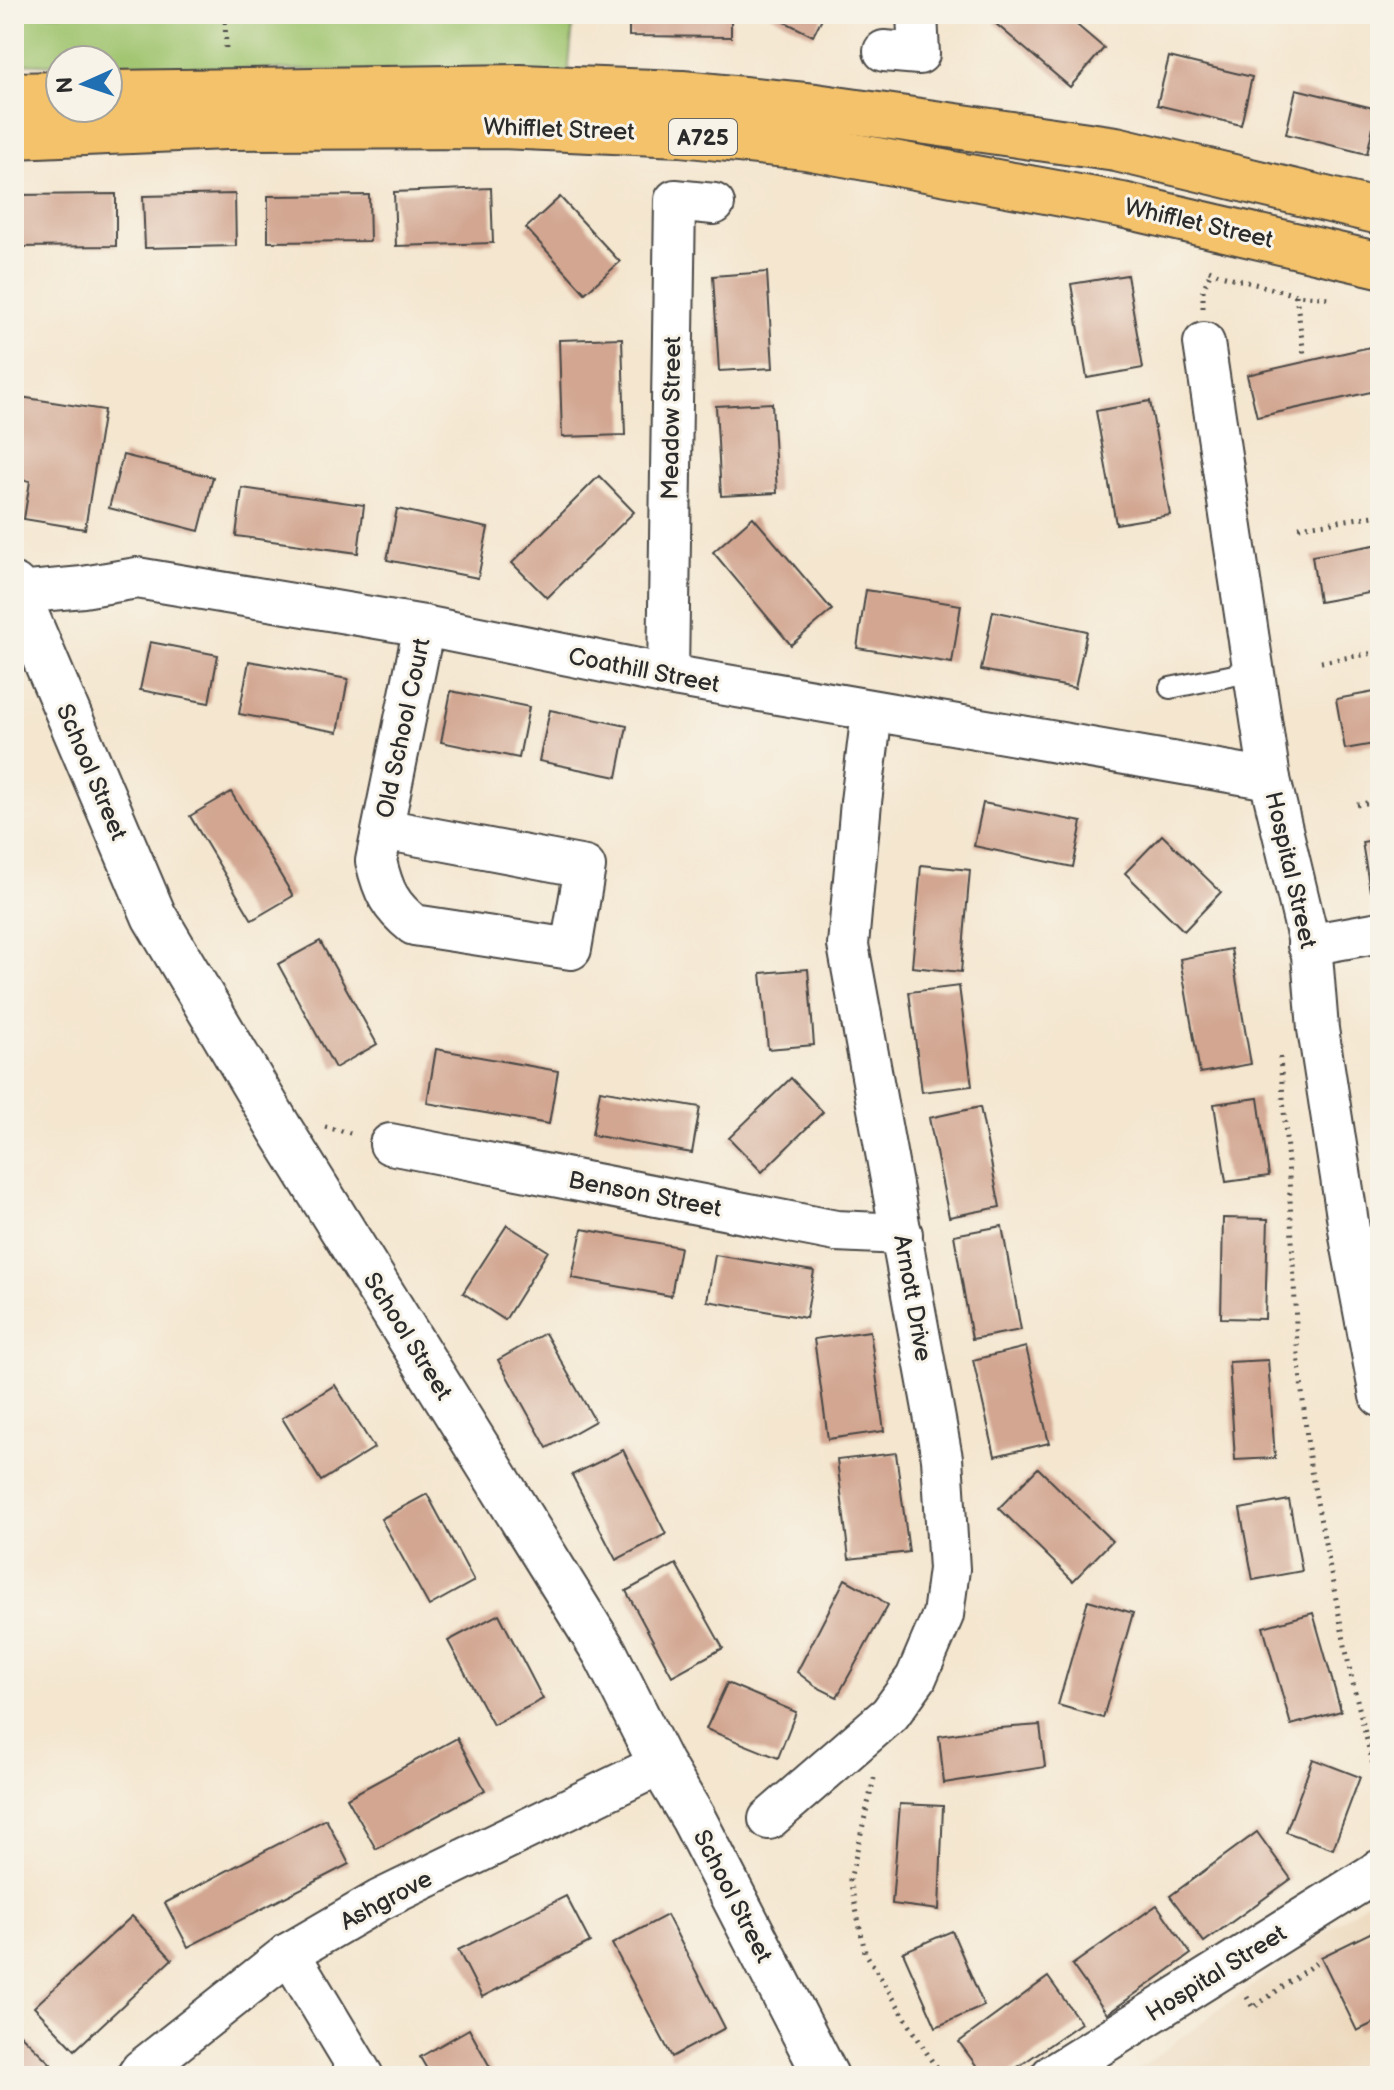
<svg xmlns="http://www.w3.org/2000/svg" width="1394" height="2090" viewBox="0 0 1394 2090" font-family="'Balsamiq Sans',sans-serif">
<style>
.built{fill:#ecd7ba}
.green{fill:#a0c570;stroke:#66784e;stroke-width:2}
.building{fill:#d2a691}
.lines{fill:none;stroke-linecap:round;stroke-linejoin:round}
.service-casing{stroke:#494744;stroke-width:24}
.minor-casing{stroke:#494744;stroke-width:44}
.tertiary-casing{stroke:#494744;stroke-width:48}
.primary-casing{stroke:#494744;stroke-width:48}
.path{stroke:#494744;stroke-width:5;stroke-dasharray:2 6;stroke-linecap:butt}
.service{stroke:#fff;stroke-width:20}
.minor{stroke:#fff;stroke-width:40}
.tertiary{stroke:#fff;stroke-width:44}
.primary{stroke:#f4c26a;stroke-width:44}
.labels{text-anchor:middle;stroke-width:6;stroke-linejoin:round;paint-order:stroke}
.shield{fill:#f7f3e8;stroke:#686764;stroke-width:2}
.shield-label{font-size:22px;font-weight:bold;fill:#2b2b2b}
.street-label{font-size:24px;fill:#2b2b2b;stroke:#f7f3e8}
</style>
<rect width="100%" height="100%" fill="#f7f3e8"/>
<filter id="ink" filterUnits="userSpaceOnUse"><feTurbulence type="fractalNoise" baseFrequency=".0125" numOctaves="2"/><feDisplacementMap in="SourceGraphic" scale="16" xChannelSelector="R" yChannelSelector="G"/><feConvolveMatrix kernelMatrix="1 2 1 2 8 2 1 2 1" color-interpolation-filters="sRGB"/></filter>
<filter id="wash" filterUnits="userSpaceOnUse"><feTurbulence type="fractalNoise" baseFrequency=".006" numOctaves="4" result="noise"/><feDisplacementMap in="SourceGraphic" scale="32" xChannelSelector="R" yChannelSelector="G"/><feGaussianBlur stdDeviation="1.8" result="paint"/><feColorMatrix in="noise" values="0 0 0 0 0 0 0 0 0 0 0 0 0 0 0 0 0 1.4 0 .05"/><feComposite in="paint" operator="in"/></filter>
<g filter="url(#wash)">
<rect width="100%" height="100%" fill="#f4e6cf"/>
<!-- built -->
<path class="built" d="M 1380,1892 L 1380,2076 L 1129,2076 Z"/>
<!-- green -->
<path class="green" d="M 14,14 L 574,14 L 568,75 L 108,66 L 108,60 L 60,60 L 60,65 L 14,63 Z"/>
<g id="blocks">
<!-- building -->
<g class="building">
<path d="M 629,14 L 731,14 L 731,37 L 629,36 Z"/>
<path d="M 769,14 L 824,14 L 813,36 Z"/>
<path d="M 1002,14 L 1064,14 L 1104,48 L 1070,87 L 995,23 Z"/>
<path d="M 1169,57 L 1252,77 L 1241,125 L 1157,105 Z"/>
<path d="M 1296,89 L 1377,109 L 1367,154 L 1286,134 Z"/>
<path d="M 491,188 L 493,243 L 396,246 L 394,192 Z"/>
<path d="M 116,194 L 116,246 L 15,247 L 14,195 Z"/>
<path d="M 235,194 L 236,246 L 145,248 L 143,196 Z"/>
<path d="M 369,195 L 370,241 L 268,242 L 268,196 Z"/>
<path d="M 560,197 L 620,262 L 585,293 L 526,228 Z"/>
<path d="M 767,272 L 773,368 L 719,371 L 713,276 Z"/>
<path d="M 1127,275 L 1143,368 L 1087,378 L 1071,284 Z"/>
<path d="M 622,338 L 625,435 L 562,437 L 559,340 Z"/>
<path d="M 1379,345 L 1380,390 L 1257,417 L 1247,375 Z"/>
<path d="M 14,396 L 104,410 L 85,529 L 24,519 L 30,481 L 14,478 Z"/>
<path d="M 1150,401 L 1170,515 L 1116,524 L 1096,411 Z"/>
<path d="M 772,403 L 777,493 L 721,496 L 716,406 Z"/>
<path d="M 123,455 L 213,477 L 199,531 L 109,508 Z"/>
<path d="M 599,476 L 634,512 L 547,598 L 512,563 Z"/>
<path d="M 242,488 L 364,505 L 358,553 L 236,536 Z"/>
<path d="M 397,509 L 488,528 L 478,578 L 387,560 Z"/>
<path d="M 753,517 L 832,610 L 791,645 L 713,552 Z"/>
<path d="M 1380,544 L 1380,591 L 1319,602 L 1312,556 Z"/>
<path d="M 866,590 L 961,605 L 952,663 L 857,648 Z"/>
<path d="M 993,611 L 1087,631 L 1075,688 L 981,670 Z"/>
<path d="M 150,642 L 218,655 L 209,703 L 140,690 Z"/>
<path d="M 249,661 L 348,679 L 338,732 L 239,714 Z"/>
<path d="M 451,691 L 529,707 L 519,758 L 441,742 Z"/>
<path d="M 1380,691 L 1380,743 L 1345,749 L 1336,699 Z"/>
<path d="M 550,710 L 627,726 L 617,777 L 539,761 Z"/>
<path d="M 231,792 L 293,896 L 252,920 L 190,816 Z"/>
<path d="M 983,803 L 1082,822 L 1073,867 L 974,846 Z"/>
<path d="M 1162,835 L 1221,892 L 1184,931 L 1125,873 Z"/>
<path d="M 1380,839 L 1380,890 L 1370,891 L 1362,842 Z"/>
<path d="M 921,865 L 970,870 L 961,972 L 912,967 Z"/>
<path d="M 320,941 L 377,1044 L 335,1068 L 278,964 Z"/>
<path d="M 1231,949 L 1251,1064 L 1200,1073 L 1180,959 Z"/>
<path d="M 808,969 L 814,1045 L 768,1049 L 761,973 Z"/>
<path d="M 959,986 L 972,1086 L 922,1092 L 909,992 Z"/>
<path d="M 436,1049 L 558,1071 L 549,1124 L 427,1103 Z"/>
<path d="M 791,1078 L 823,1112 L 762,1172 L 729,1138 Z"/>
<path d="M 600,1090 L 700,1107 L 692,1153 L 592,1135 Z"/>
<path d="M 1258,1098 L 1269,1176 L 1226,1182 L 1214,1104 Z"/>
<path d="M 980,1107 L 1000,1207 L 949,1217 L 929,1118 Z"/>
<path d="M 1223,1218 L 1268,1219 L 1265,1319 L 1221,1318 Z"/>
<path d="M 507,1225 L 548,1251 L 505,1320 L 463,1293 Z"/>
<path d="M 1002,1226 L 1021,1330 L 972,1339 L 954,1235 Z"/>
<path d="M 582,1229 L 680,1247 L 671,1296 L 572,1278 Z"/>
<path d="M 715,1255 L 814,1271 L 806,1318 L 707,1301 Z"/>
<path d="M 870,1331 L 884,1431 L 828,1439 L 814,1339 Z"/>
<path d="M 545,1333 L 595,1421 L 547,1448 L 498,1360 Z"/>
<path d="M 1026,1347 L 1049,1443 L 995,1456 L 973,1360 Z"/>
<path d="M 1268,1360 L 1275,1458 L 1235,1460 L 1229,1362 Z"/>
<path d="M 335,1385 L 374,1448 L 321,1481 L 282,1418 Z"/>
<path d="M 623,1450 L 666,1534 L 616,1560 L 572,1475 Z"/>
<path d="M 896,1453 L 909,1552 L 849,1559 L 837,1460 Z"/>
<path d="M 1038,1468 L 1112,1541 L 1073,1581 L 999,1508 Z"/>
<path d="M 427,1494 L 474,1581 L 429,1606 L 381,1519 Z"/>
<path d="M 1289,1500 L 1302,1571 L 1253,1580 L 1240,1509 Z"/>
<path d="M 676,1564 L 723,1648 L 672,1676 L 626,1591 Z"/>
<path d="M 845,1579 L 874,1595 L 888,1605 L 837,1697 L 815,1686 L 797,1672 Z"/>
<path d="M 1088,1600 L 1133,1613 L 1103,1718 L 1058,1705 Z"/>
<path d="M 1313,1613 L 1341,1711 L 1291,1725 L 1263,1627 Z"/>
<path d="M 499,1614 L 543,1699 L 493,1725 L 448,1641 Z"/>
<path d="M 727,1683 L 796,1712 L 778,1758 L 706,1729 Z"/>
<path d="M 1040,1725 L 1045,1767 L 944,1783 L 939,1736 L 986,1729 Z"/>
<path d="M 457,1738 L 485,1790 L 376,1849 L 347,1798 Z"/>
<path d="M 1313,1759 L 1360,1777 L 1333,1849 L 1286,1832 Z"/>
<path d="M 900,1804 L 943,1806 L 939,1910 L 892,1904 Z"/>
<path d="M 326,1819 L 349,1864 L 188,1947 L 165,1903 Z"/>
<path d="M 1257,1832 L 1291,1879 L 1204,1942 L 1170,1896 Z"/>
<path d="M 566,1896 L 590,1942 L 482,1997 L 458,1950 Z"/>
<path d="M 1157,1905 L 1191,1954 L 1107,2014 L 1072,1965 Z"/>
<path d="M 667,1915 L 725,2028 L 672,2057 L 612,1944 Z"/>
<path d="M 132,1916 L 172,1959 L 75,2050 L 34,2007 Z"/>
<path d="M 1380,1928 L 1380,2020 L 1357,2031 L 1321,1957 Z"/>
<path d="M 952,1931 L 984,2006 L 936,2027 L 903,1952 Z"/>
<path d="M 1048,1977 L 1081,2023 L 1005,2076 L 984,2076 L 959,2042 Z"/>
<path d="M 14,2028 L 51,2064 L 40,2076 L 14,2076 Z"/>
<path d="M 469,2029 L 495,2076 L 431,2076 L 420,2057 Z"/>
</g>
</g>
</g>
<g filter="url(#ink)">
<use href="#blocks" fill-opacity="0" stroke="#494744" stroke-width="2"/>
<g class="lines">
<defs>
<path id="service" d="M 1170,688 L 1254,671"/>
<g id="minor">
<path d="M 884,51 L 919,54 L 917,14"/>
<path d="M 1204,343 L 1270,779 L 1312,955 L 1318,1029 L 1351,1242 L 1380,1396"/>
<path d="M 18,593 L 83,587 L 137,578 L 424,626 L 668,675 L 1270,779"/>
<path d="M 668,675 L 675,200 L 714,204"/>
<path d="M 383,829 L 585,867 L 571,949 L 414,925 C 390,906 383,891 376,861 L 424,626"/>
<path d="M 1308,945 L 1380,932"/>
<path d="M 390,1144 L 836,1231 L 902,1234"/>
<path d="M 769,1819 L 890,1714 L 916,1678 L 943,1615 L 949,1569 L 942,1458 L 848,945 L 861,802 L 872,712"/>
<path d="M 289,1953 L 363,2076"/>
<path d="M 137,2076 L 141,2070 L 289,1953 L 380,1900 L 661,1764"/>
<path d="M 1051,2076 L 1380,1870"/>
</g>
<path id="tertiary" d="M 14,586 L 154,916 L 280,1129 L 605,1653 L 661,1764 L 693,1818 L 826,2076"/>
<g id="primary">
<path d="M 108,93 L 520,87 L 682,93 L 815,106 L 1116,149 L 1380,212"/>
<path d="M 14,95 L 60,94"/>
<path d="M 14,136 L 225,127 L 502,126 L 680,134 L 806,147 L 1122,205 L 1380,265"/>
</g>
</defs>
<!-- service casing -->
<use href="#service" class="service-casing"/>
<!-- minor casing -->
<use href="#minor" class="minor-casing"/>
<!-- tertiary casing -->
<use href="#tertiary" class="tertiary-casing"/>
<!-- primary casing -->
<use href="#primary" class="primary-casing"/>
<!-- path -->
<g class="path">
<path d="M 209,14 L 225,14"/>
<path d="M 225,14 L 226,53"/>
<path d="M 14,15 L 119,14"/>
<path d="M 1209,270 L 1221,275 L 1296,295 L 1331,298"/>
<path d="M 1296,295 L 1304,355"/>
<path d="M 1203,308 L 1203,290 L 1211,271"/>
<path d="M 1299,527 L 1380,515"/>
<path d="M 1321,662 L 1380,652"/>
<path d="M 1357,805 L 1380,800"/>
<path d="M 1280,1057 L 1289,1177 L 1297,1345 L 1310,1466 L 1350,1671 L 1380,1794"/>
<path d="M 325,1127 L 354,1134"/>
<path d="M 874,1778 L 850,1880 L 865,1952 L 933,2063 L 946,2076"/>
<path d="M 1247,1997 L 1253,2008 L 1317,1962"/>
</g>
<!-- service -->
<use href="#service" class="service"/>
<!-- minor -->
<use href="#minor" class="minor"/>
<!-- tertiary -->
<use href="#tertiary" class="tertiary"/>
<!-- primary -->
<use href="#primary" class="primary"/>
</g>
</g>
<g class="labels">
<!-- shield labels -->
<rect class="shield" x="669" y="119" width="68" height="36" rx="6"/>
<g class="shield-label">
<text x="703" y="145">A725</text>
</g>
<!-- street labels -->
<g class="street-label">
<text transform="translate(559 129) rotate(2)" y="8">Whifflet Street</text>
<text transform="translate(1199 223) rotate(13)" y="8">Whifflet Street</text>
<text transform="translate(671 418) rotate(-89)" y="8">Meadow Street</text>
<text transform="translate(644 670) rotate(11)" y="8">Coathill Street</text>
<text transform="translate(403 728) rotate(-78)" y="8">Old School Court</text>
<text transform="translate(92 772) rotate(67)" y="8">School Street</text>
<text transform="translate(1291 870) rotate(77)" y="8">Hospital Street</text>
<text transform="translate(645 1194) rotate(11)" y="8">Benson Street</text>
<text transform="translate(913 1298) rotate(80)" y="8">Arnott Drive</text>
<text transform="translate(408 1336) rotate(58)" y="8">School Street</text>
<text transform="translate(733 1896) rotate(63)" y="8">School Street</text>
<text transform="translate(386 1900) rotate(-28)" y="8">Ashgrove</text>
<text transform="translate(1216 1973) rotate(-32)" y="8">Hospital Street</text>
</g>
</g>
<!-- margin -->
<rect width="1394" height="2090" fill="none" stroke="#f7f3e8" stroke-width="48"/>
<!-- north arrow -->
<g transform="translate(84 84) rotate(267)"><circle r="38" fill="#f7f3e8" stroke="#a5a39c" stroke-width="2"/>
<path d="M0-6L14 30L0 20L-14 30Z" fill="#1f6fb2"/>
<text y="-12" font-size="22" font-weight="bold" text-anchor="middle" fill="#2b2b2b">N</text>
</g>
</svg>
